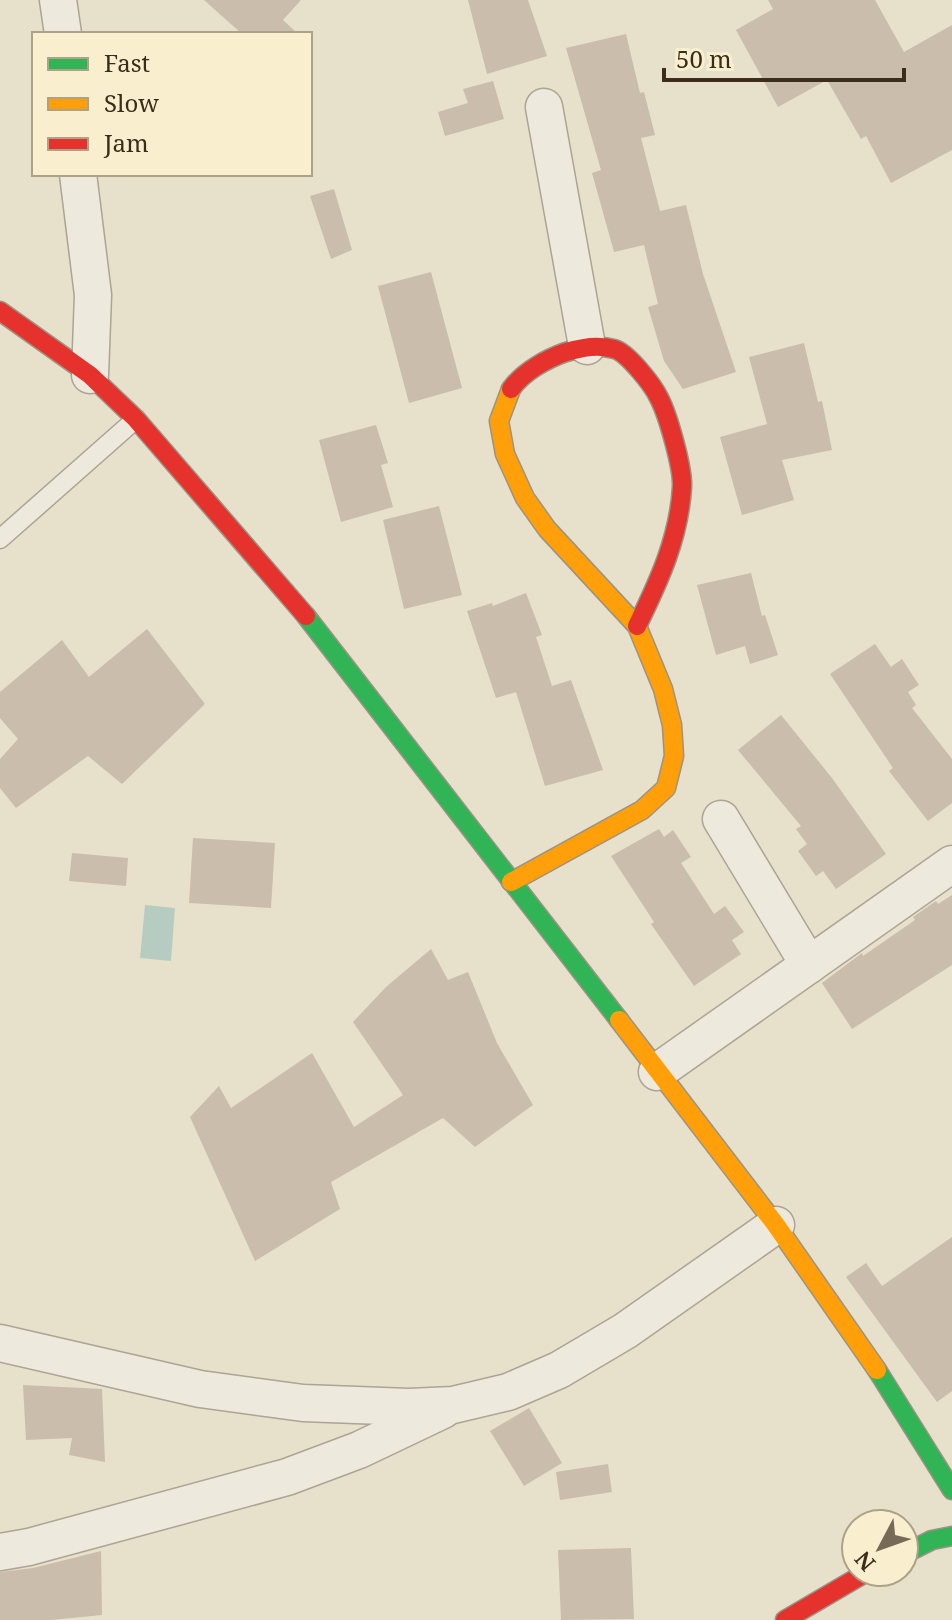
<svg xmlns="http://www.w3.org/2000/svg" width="952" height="1620" viewBox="0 0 952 1620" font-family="'Noto Serif',serif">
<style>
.water{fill:#b7ccc0}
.building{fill:#cbbdab}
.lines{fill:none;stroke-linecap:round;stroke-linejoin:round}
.lane-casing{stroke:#aca494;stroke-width:21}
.street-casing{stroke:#aca494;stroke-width:39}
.fast-casing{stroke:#9b9384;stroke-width:21}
.slow-casing{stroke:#9b9384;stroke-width:21}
.jam-casing{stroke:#9b9384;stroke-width:21}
.lane{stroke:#eee9dd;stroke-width:18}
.street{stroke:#eee9dd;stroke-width:36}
.fast{stroke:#30b455;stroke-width:18}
.slow{stroke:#ff9f0a;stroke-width:18}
.jam{stroke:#e5322d;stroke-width:18}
</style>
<rect width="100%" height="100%" fill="#e7e0ca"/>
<!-- water -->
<path class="water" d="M 145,905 L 175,908 L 171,961 L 140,958 Z"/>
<!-- building -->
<g class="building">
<path d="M 204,0 L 301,0 L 283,20 L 298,34 L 242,34 Z"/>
<path d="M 468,0 L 528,0 L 547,56 L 487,74 Z"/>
<path d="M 768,0 L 875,0 L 904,52 L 952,25 L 952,150 L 891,183 L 866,136 L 861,139 L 827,80 L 778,107 L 736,30 L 773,9 Z"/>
<path d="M 626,34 L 640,93 L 644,92 L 655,135 L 641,138 L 660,211 L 686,205 L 703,274 L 736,372 L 683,389 L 664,361 L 648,307 L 658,304 L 644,245 L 614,252 L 592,173 L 601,170 L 566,48 Z"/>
<path d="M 493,81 L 504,119 L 445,136 L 438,112 L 468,103 L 463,89 Z"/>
<path d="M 334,189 L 352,250 L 331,259 L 310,196 Z"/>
<path d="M 431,272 L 462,388 L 409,403 L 378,286 Z"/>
<path d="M 804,343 L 818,402 L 822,401 L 832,450 L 782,460 L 794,500 L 742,515 L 720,437 L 767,424 L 749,357 Z"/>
<path d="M 376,425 L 388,463 L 381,465 L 393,507 L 341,522 L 319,440 Z"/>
<path d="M 439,506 L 462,595 L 404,609 L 383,520 Z"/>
<path d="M 751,573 L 762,616 L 765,615 L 778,655 L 750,664 L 745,646 L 716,655 L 697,585 Z"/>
<path d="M 526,593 L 542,635 L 536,637 L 552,686 L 571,680 L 603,770 L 545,786 L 516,692 L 496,698 L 467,611 L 492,603 L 493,606 Z"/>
<path d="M 147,629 L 205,704 L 122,784 L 88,756 L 16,808 L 0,788 L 0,759 L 18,739 L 0,718 L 0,692 L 62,640 L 89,677 Z"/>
<path d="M 875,644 L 891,667 L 902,659 L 919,685 L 908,692 L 916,705 L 912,708 L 952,759 L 952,803 L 928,821 L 889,771 L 893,768 L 830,674 Z"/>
<path d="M 781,715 L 832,778 L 886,854 L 836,889 L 823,871 L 816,876 L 798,851 L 807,844 L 796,829 L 801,826 L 738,750 Z"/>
<path d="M 659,829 L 664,837 L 673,830 L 691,857 L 681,863 L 714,914 L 725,906 L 744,932 L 732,940 L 741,954 L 694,986 L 651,924 L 654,922 L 611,856 Z"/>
<path d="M 193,838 L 275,843 L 271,908 L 189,903 Z"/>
<path d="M 72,853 L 128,858 L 126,886 L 69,881 Z"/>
<path d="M 952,895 L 952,965 L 852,1029 L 822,983 L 862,953 L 863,956 L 915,920 L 913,917 L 936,901 L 938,904 Z"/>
<path d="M 431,949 L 448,980 L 468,972 L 497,1043 L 533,1105 L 475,1147 L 443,1118 L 331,1182 L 340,1209 L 255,1261 L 190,1117 L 219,1086 L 231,1108 L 312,1053 L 354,1127 L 403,1095 L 353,1022 L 386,987 Z"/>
<path d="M 952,1237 L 952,1391 L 937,1402 L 846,1277 L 866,1263 L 882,1286 Z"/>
<path d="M 23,1385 L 102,1389 L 105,1462 L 69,1455 L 72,1438 L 26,1440 Z"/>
<path d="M 529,1408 L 562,1463 L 524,1486 L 490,1431 Z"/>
<path d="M 608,1464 L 612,1492 L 560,1500 L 556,1472 Z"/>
<path d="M 631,1548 L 634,1619 L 561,1620 L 558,1550 Z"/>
<path d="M 101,1551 L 102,1615 L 51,1620 L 0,1620 L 0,1572 L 33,1568 Z"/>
</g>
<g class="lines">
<defs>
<path id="lane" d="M 0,539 L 136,419"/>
<g id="street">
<path d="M 58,0 L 63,34"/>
<path d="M 544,107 L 587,346"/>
<path d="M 78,174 L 93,295 L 90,375"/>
<path d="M 721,819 L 809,965"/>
<path d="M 657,1072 L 952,864"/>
<path d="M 0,1343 L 200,1389 L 303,1403 L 409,1407 L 453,1405 L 508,1392 L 559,1370 L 625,1331 L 776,1225"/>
<path d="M 0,1552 L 29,1547 L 287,1477 L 359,1450 L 443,1410"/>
</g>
<g id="fast">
<path d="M 306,616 L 619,1020"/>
<path d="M 877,1370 L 952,1490"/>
<path d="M 904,1554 L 932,1540 L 952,1536"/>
</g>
<g id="slow">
<path d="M 511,389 L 499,421 L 505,454 L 525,498 L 547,529 L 637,626 L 663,689 L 672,725 L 674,756 L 666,788 L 642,810 L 511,882"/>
<path d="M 619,1020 L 776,1225 L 877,1370"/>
</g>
<g id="jam">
<path d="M 0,311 L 90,375 L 136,419 L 306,616"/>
<path d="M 511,389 C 523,372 546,359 566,352 C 582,348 597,344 614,349 C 627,352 653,385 659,398 C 668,415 683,468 682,487 C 679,538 659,581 637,626"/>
<path d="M 785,1620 L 867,1572"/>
</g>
</defs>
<!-- lane casing -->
<use href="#lane" class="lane-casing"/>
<!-- street casing -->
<use href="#street" class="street-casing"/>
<!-- fast casing -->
<use href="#fast" class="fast-casing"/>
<!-- slow casing -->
<use href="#slow" class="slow-casing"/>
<!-- jam casing -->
<use href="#jam" class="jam-casing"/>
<!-- lane -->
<use href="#lane" class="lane"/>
<!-- street -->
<use href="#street" class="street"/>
<!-- fast -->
<use href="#fast" class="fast"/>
<!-- slow -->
<use href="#slow" class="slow"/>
<!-- jam -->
<use href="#jam" class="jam"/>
</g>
<!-- legend -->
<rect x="32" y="32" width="280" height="144" fill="#f9efcf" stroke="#ada187" stroke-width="2"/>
<rect x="48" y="58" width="40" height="12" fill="#30b455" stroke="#ada187" stroke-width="2"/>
<text x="104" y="72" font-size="24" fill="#3b2c1b">Fast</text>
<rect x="48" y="98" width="40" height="12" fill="#ff9f0a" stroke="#ada187" stroke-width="2"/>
<text x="104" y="112" font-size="24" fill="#3b2c1b">Slow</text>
<rect x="48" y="138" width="40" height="12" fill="#e5322d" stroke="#ada187" stroke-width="2"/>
<text x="104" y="152" font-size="24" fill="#3b2c1b">Jam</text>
<!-- north arrow -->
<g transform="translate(880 1548) rotate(229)"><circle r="38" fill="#f9efcf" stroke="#ada187" stroke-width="2"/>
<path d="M0-6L14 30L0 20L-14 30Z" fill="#776b58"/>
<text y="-12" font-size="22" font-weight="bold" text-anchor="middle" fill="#3b2c1b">N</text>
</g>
<!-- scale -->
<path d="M664 68v12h240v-12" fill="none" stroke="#3b2c1b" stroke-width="4"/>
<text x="676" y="68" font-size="24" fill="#3b2c1b" stroke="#f9efcf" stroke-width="6" paint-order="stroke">50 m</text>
</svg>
